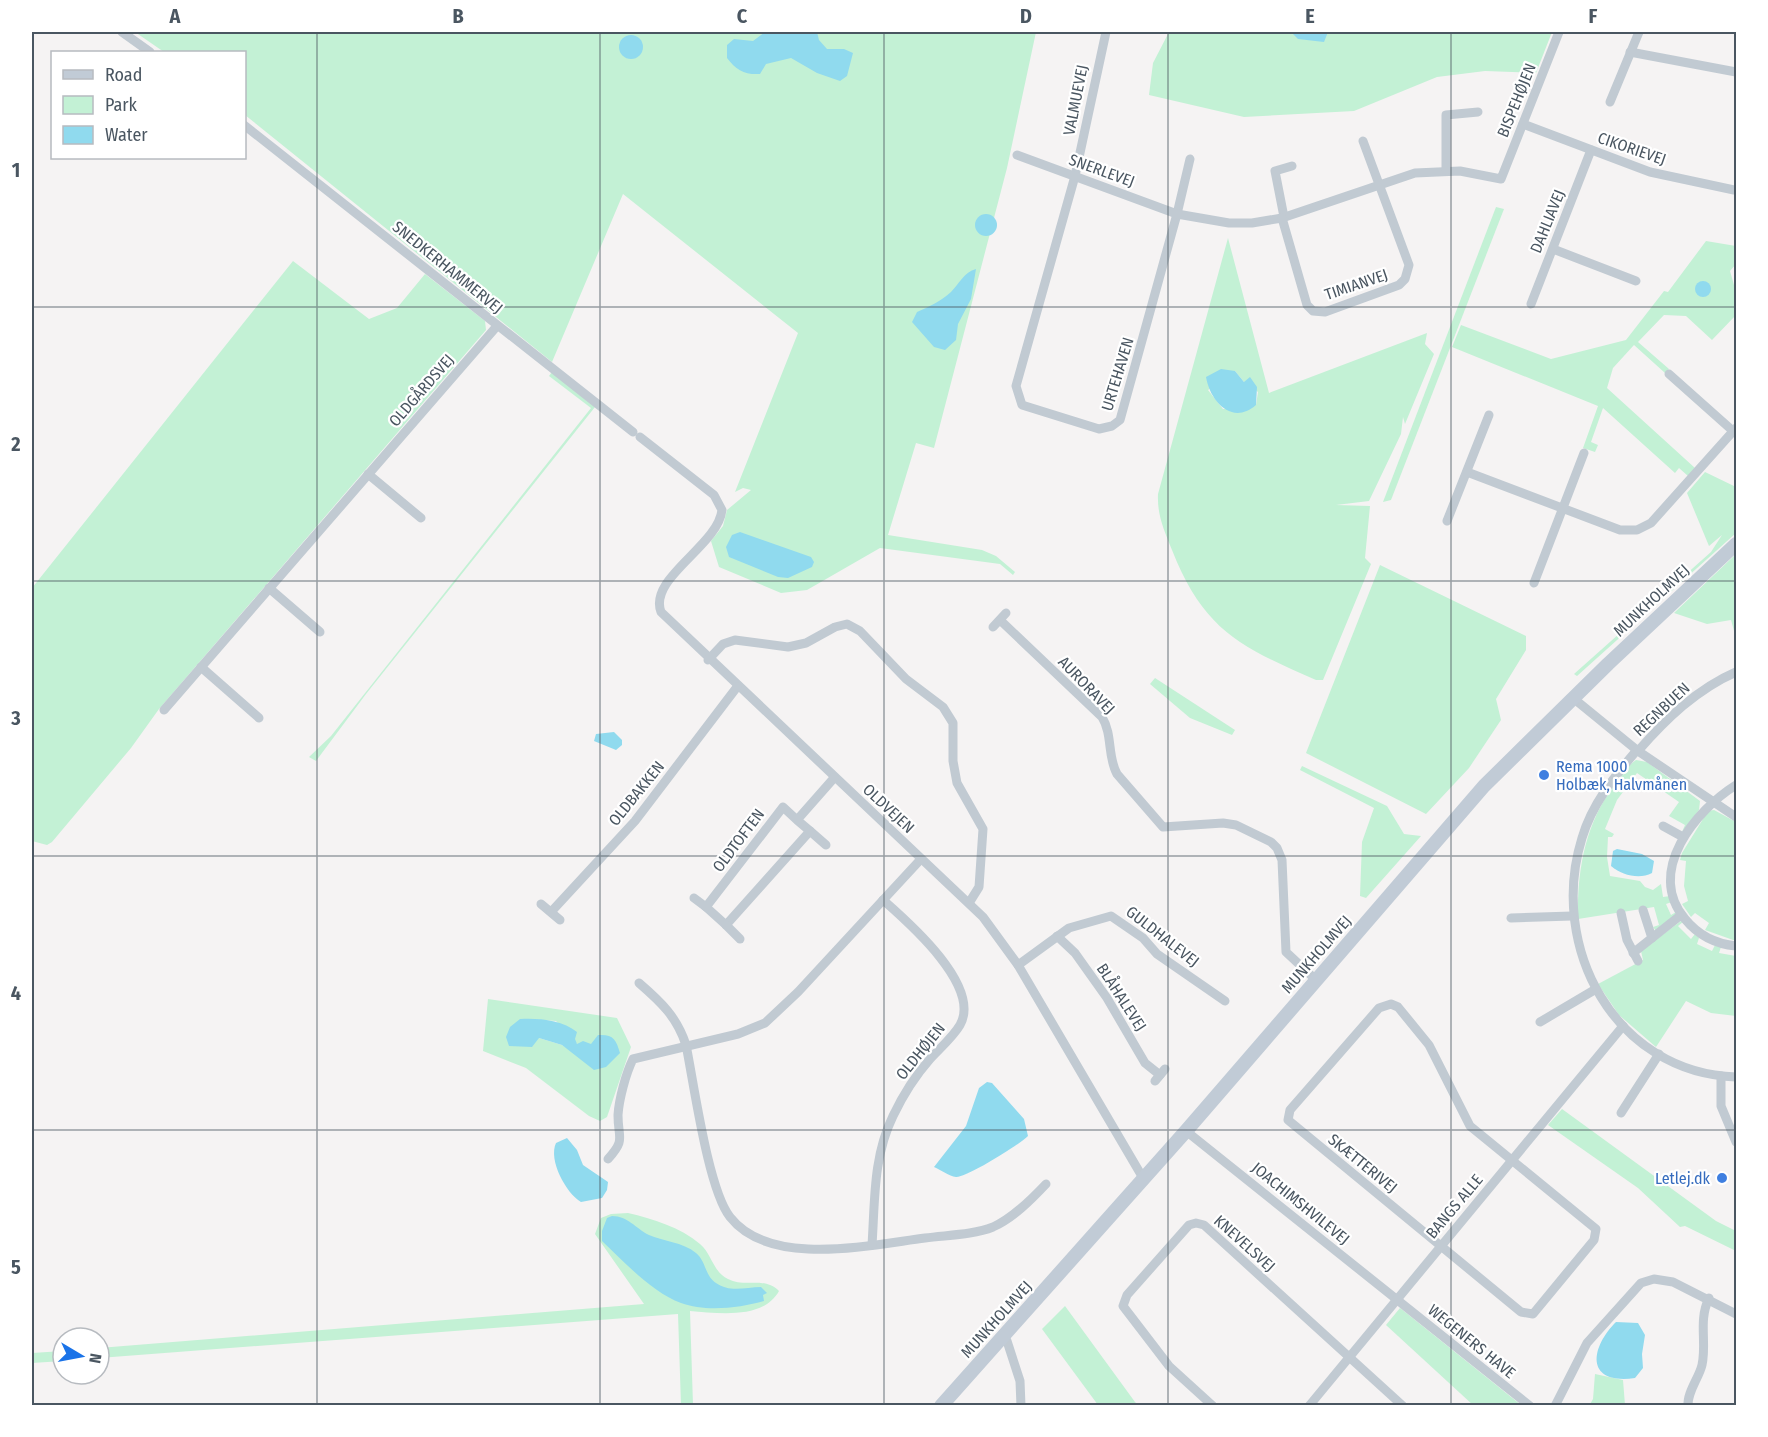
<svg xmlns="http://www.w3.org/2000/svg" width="1768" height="1437" viewBox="0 0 1768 1437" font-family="'Fira Sans Condensed',sans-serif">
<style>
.green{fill:#c3f1d5;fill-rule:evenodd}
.water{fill:#90daee}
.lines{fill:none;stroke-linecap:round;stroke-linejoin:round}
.street{stroke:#c1cad2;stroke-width:9}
.secondary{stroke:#c1cbd6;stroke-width:14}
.grid{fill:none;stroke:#4a5661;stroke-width:1.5;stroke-opacity:0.55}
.shop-dot{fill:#3f7fe0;stroke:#fff;stroke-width:2}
.labels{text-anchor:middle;stroke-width:4.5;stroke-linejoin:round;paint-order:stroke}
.street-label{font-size:16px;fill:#4a5661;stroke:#fff}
.shop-label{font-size:16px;fill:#366cbe;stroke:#fff;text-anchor:start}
.neatline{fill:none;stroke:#4a5661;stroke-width:2}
.grid-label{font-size:20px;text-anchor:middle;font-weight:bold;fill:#4a5661}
</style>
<rect width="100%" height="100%" fill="#f5f3f3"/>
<!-- green -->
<g class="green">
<path d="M 135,32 L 1036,32 L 1007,168 L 934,448 L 916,443 L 888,535 L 982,550 L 996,556 L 1015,572 L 1013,575 L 1000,564 L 880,548 L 807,590 L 781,593 L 719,567 L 711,541 L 723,526 L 727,510 L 751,490 L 743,488 L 735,492 L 798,333 L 623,194 L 552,362 L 245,115 L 244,52 L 164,52 Z"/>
<path d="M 1169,32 L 1552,32 L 1536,73 L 1485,71 L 1437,77 L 1354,111 L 1244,117 L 1149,95 L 1153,63 Z"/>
<path d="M 1496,207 L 1504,209 L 1391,500 L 1383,502 Z"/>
<path d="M 1228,238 L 1269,393 L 1427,333 L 1425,344 L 1434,354 L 1405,424 L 1403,417 L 1401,434 L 1369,501 L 1336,505 L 1370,506 L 1365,558 L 1371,564 L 1323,680 L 1316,680 C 1241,647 1204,631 1172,550 C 1164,530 1157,515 1158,494 ZM 1235,371 L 1244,382 L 1258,392 L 1256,405 L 1223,409 L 1208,390 Z"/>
<path d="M 1706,241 L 1736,246 L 1736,264 L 1730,271 L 1736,292 L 1736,315 L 1712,340 L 1686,316 L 1664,315 L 1638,342 L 1669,369 L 1665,373 L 1634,345 L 1613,368 L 1607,388 L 1695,468 L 1688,476 L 1679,468 L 1675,473 L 1603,408 L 1591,442 L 1598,445 L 1595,452 L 1583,448 L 1598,406 L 1452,347 L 1461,325 L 1551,359 L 1626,340 L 1664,291 L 1668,292 Z"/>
<path d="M 293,261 L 369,319 L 397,308 L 425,274 L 485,321 L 486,330 L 159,709 L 131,748 L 52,842 L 47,845 L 32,841 L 32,588 Z"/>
<path d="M 552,372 L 595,407 L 366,694 L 316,761 L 309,757 L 331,736 L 591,408 L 549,376 Z"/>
<path d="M 1705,472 L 1736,487 L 1736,533 L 1577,676 L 1574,674 L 1711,552 L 1722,535 L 1709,546 L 1687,493 Z"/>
<path d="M 1736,554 L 1736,638 L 1731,620 L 1707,624 L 1674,613 Z"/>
<path d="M 1380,565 L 1526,636 L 1526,650 L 1496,699 L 1501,720 L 1469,768 L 1426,814 L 1306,753 Z"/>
<path d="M 1155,678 L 1235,730 L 1232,735 L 1190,718 L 1150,684 Z"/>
<path d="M 1636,760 L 1647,762 L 1700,801 L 1699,810 L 1682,832 L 1685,825 L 1669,816 L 1679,802 L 1637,773 L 1617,800 L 1605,829 L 1614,834 L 1612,837 L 1608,837 L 1607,857 L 1610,876 L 1640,881 L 1645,887 L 1653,890 L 1661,884 L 1663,897 L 1670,896 L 1672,902 L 1666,904 L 1671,915 L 1676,912 L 1676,915 L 1656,931 L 1653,927 L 1659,925 L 1654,907 L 1578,919 C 1577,870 1585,824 1615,784 C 1621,776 1627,766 1636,760 Z"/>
<path d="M 1302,766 L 1387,806 L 1404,834 L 1421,836 L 1366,898 L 1360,896 L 1362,842 L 1374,808 L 1300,770 Z"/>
<path d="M 1714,810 L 1736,822 L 1736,941 L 1705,930 L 1709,923 L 1695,913 L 1691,917 L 1682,904 L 1688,901 L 1684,886 L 1686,861 L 1680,860 L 1682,853 L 1708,811 Z"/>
<path d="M 1681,921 L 1683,922 L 1678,926 L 1691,939 L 1695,934 L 1699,938 L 1697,944 L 1712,951 L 1715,945 L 1721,947 L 1719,953 L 1736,956 L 1736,1016 L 1711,1013 L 1686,1001 L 1656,1047 L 1619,1015 L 1598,984 L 1643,960 L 1641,951 Z"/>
<path d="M 488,999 L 617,1018 L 631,1047 L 607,1117 L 600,1121 L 589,1116 L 526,1068 L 483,1051 ZM 530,1019 L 556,1021 L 577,1044 L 591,1044 L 584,1059 L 562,1045 L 539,1038 Z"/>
<path d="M 1562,1109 L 1716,1221 L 1736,1231 L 1736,1251 L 1685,1226 L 1680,1227 L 1638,1188 L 1548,1125 Z"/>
<path d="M 628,1213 C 653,1219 680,1227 700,1244 C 712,1254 713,1272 728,1279 C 745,1288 764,1276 779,1291 C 763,1320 718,1313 690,1311 L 693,1405 L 681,1405 L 678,1314 L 99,1358 L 99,1348 L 644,1304 L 595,1234 L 601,1218 L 611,1214 Z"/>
<path d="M 1065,1306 L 1135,1402 L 1138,1405 L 1098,1405 L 1042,1329 Z"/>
<path d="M 1400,1308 L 1521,1405 L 1473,1405 L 1386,1325 Z"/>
<path d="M 63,1351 L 63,1361 L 32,1363 L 32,1353 Z"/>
<path d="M 1595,1374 L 1623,1380 L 1625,1405 L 1589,1406 L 1593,1399 Z"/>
</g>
<!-- water -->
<g class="water">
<path d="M 765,32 L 817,32 L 819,40 L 827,49 L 844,49 L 853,53 L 847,76 L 840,81 L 817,73 L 791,58 L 766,64 L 760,74 C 745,75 736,70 727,58 L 727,45 L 734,39 L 753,41 Z"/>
<path d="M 1291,32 L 1328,32 L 1324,42 L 1298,39 Z"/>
<circle cx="631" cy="47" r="12"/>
<circle cx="986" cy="225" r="11"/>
<path d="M 976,269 L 971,299 L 958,324 L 956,340 L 945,350 L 934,347 L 912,322 L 917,312 C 929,307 941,301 951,292 C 959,284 964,272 976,269 Z"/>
<circle cx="1703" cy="289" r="8"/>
<path d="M 1221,369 L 1235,371 L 1244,382 L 1250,377 L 1257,387 L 1256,405 C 1232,426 1210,401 1206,377 Z"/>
<path d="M 740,532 L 811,557 L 814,562 L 812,567 L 788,578 L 778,577 L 729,557 L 726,547 L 732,535 Z"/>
<path d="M 614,732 L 622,740 L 622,745 L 616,750 L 594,741 L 596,734 Z"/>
<path d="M 1617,849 L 1642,854 L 1654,861 L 1652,873 C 1639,880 1622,875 1611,866 L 1613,851 Z"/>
<path d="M 520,1019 C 539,1018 562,1020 577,1032 L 575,1039 L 577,1044 L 583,1041 L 591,1044 L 598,1035 C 613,1034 616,1039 620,1053 L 606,1067 L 594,1070 L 562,1045 L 539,1038 L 532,1047 L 509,1046 L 506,1037 L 510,1027 Z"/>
<path d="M 987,1082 L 992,1083 L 1024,1119 L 1028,1136 C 1019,1145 966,1178 956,1177 C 949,1176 941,1170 934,1167 L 966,1126 L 979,1088 Z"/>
<path d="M 567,1138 L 577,1150 L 583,1165 L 608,1182 L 607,1190 L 602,1198 L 581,1202 C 566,1193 548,1160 556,1143 Z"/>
<path d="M 612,1216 C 628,1216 635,1228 649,1235 C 662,1241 683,1242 696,1253 C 706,1261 705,1276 716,1283 C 730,1293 746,1287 761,1287 L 767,1293 L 763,1295 L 764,1301 C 740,1308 705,1312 681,1303 C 653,1293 624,1262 602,1241 L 602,1231 L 607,1218 Z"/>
<path d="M 1616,1322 L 1638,1323 L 1645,1335 L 1642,1354 L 1643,1368 L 1635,1378 C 1586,1385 1589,1349 1616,1322 Z"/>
</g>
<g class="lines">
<!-- street -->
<g class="street">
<path d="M 122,32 L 150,52"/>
<path d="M 1106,32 L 1075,176 L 1016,386 L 1022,405 L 1099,429 L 1112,426 L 1120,420 L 1177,214 L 1190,159"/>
<path d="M 1630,52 L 1736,72"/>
<path d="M 1610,102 L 1639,32"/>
<path d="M 1523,124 L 1650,172 L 1734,190"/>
<path d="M 244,125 L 633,432"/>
<path d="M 1017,155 L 1177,214 L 1229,223 L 1252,223 L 1282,218 L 1415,173 L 1460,171 L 1501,179 L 1559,32"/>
<path d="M 1446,170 L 1446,115 L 1478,112"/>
<path d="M 1284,217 L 1275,171 L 1292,166"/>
<path d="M 1282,218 L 1307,305 L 1313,311 L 1325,312 L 1399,285 L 1405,279 L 1409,265 L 1363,141"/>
<path d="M 1553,249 L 1636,281"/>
<path d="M 1531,304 L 1591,150"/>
<path d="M 1669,374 L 1733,431"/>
<path d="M 640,437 L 714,495 L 722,510 C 718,546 648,578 661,612 L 983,917 L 1018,965 L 1143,1178"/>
<path d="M 1467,472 L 1620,530 L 1637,530 L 1651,523 L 1736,428"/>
<path d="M 368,474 L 421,518"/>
<path d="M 1447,521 L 1489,415"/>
<path d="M 1534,583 L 1584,453"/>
<path d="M 269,588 L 320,632"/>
<path d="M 1000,620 L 1102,717 C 1113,735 1107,756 1117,774 L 1163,827 L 1223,823 L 1236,825 L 1271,842 L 1277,848 L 1282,860 L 1286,952 L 1316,980"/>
<path d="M 993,627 L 1006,613"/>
<path d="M 708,660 L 723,644 L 735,640 L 788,647 L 806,643 L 835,627 L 847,624 L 860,631 L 906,679 L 943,707 L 953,723 L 953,761 L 957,783 L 983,829 L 979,887 L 969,903"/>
<path d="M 201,667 L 259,718"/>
<path d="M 1573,698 L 1638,751 L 1736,817"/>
<path d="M 164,710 L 497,326"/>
<path d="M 1637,750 C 1614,777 1592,804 1582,838 C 1548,947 1615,1073 1736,1077"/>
<path d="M 1638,751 C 1666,719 1697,689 1736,672"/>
<path d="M 1736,785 C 1696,810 1645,871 1685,919 C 1698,935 1716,944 1736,946"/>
<path d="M 797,820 L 810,831 L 726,925 L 706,907 L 783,807 L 797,820 L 834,778"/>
<path d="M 1663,826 L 1683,837"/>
<path d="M 810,831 L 826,845"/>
<path d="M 694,898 L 706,907"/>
<path d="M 541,904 L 560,920"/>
<path d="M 1643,910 L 1652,938"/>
<path d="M 551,912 L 635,821 L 737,687"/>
<path d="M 1621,913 L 1627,940 L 1638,961"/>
<path d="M 1511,918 L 1572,916"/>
<path d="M 726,925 L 740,939"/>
<path d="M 1057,936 L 1075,953 L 1107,998 L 1145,1063 L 1160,1075"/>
<path d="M 1633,953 L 1681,915"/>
<path d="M 1018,965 L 1069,928 L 1111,916 L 1143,938 L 1157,954 L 1225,1001"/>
<path d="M 639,983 C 661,1002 677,1017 686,1045 C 694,1084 708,1189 730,1217 C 770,1268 870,1245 925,1238 C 947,1235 973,1235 993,1227 C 1013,1218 1031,1200 1046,1184"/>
<path d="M 1391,1004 L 1398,1007 L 1429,1045 L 1470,1126 L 1596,1229 L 1594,1240 L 1533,1314 L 1521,1312 L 1288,1120 L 1290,1110 L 1379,1008 Z"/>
<path d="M 1540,1022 L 1596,989"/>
<path d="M 1721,1076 L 1721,1106 L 1736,1142"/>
<path d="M 1155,1081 L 1165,1069"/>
<path d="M 1621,1113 L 1659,1054"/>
<path d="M 1186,1131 L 1530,1406"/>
<path d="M 608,1159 C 626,1139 618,1139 618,1115 C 619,1099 626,1073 633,1059 L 738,1034 L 765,1023 L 798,992 L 921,859"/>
<path d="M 872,1245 C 875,1200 873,1157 893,1116 C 903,1095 915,1076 930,1059 C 940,1048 953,1037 960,1025 C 982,986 908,922 883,900"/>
<path d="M 1003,1337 L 1007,1341 L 1020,1381 L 1021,1406"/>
<path d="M 1213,1406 L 1169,1366 L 1123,1306 L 1127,1295 L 1189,1225 L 1196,1223 L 1204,1225 L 1403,1406"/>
<path d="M 1309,1406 L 1623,1026"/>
<path d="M 1555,1406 L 1587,1343 L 1641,1283 L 1654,1279 L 1673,1282 L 1736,1314"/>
<path d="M 1688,1406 C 1687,1392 1699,1378 1702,1365 C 1707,1342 1698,1321 1709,1298"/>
</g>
<!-- secondary -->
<path class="secondary" d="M 941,1406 L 1186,1131 L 1484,786 L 1608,664 L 1736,544"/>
</g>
<!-- grid -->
<path class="grid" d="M 317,32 L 317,1406M 600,32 L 600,1406M 884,32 L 884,1406M 1168,32 L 1168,1406M 1451,32 L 1451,1406M 32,307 L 1736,307M 32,581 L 1736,581M 32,856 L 1736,856M 32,1130 L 1736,1130"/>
<!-- markers -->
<g class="shop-dot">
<circle cx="1544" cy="775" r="6"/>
<circle cx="1722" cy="1178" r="6"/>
</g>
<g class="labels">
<!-- street labels -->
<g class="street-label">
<text transform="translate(1075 100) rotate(-79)" y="6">VALMUEVEJ</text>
<text transform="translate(1516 100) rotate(-68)" y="6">BISPEHØJEN</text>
<text transform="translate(1632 148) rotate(19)" y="6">CIKORIEVEJ</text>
<text transform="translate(1102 170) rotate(20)" y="6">SNERLEVEJ</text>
<text transform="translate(1547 221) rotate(-68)" y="6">DAHLIAVEJ</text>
<text transform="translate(448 267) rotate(39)" y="6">SNEDKERHAMMERVEJ</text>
<text transform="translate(1356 284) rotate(-19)" y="6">TIMIANVEJ</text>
<text transform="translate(1117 374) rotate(-73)" y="6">URTEHAVEN</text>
<text transform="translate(421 390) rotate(-49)" y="6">OLDGÅRDSVEJ</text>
<text transform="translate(1651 600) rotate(-43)" y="6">MUNKHOLMVEJ</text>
<text transform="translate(1087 685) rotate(46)" y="6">AURORAVEJ</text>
<text transform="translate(1661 709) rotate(-43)" y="6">REGNBUEN</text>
<text transform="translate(636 793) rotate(-51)" y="6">OLDBAKKEN</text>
<text transform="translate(889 808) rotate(43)" y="6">OLDVEJEN</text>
<text transform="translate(738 840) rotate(-53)" y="6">OLDTOFTEN</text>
<text transform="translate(1163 936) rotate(38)" y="6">GULDHALEVEJ</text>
<text transform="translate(1316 954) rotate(-49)" y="6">MUNKHOLMVEJ</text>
<text transform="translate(1122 997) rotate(57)" y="6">BLÅHALEVEJ</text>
<text transform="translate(920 1051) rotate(-51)" y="6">OLDHØJEN</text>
<text transform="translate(1363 1163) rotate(39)" y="6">SKÆTTERIVEJ</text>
<text transform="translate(1301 1203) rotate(39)" y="6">JOACHIMSHVILEVEJ</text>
<text transform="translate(1454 1206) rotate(-50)" y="6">BANGS ALLE</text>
<text transform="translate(1245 1243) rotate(42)" y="6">KNEVELSVEJ</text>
<text transform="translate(996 1319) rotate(-48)" y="6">MUNKHOLMVEJ</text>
<text transform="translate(1472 1341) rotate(39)" y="6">WEGENERS HAVE</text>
</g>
<!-- shop labels -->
<g class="shop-label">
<text x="1556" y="772">Rema 1000<tspan x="1556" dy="18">Holbæk, Halvmånen</tspan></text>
<text x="1710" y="1184" text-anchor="end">Letlej.dk</text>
</g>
</g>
<!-- border -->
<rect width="1768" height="1437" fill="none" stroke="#ffffff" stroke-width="66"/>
<!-- legend -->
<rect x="51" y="51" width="195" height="108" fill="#ffffff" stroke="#b7bbc0" stroke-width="1.5"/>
<rect x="63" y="70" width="30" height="9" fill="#c1cbd6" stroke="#b7bbc0" stroke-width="1.5"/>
<text x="105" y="81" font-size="18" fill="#4a5661">Road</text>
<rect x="63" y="96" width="30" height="18" fill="#c3f1d5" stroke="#b7bbc0" stroke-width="1.5"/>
<text x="105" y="111" font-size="18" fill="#4a5661">Park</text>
<rect x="63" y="126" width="30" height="18" fill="#90daee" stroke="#b7bbc0" stroke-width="1.5"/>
<text x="105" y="141" font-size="18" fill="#4a5661">Water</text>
<!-- north arrow -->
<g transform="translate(81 1356) rotate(100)"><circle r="28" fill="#ffffff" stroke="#b7bbc0" stroke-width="1.5"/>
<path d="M0-4.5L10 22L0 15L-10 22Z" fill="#1a73e8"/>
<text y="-9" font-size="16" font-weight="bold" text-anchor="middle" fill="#4a5661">N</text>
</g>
<rect x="33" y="33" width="1702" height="1371" class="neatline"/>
<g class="grid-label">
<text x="175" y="23">A</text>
<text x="458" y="23">B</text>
<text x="742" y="23">C</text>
<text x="1026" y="23">D</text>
<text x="1310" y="23">E</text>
<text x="1593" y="23">F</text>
<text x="16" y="177">1</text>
<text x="16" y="451">2</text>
<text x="16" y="725">3</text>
<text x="16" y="1000">4</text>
<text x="16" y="1274">5</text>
</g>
</svg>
